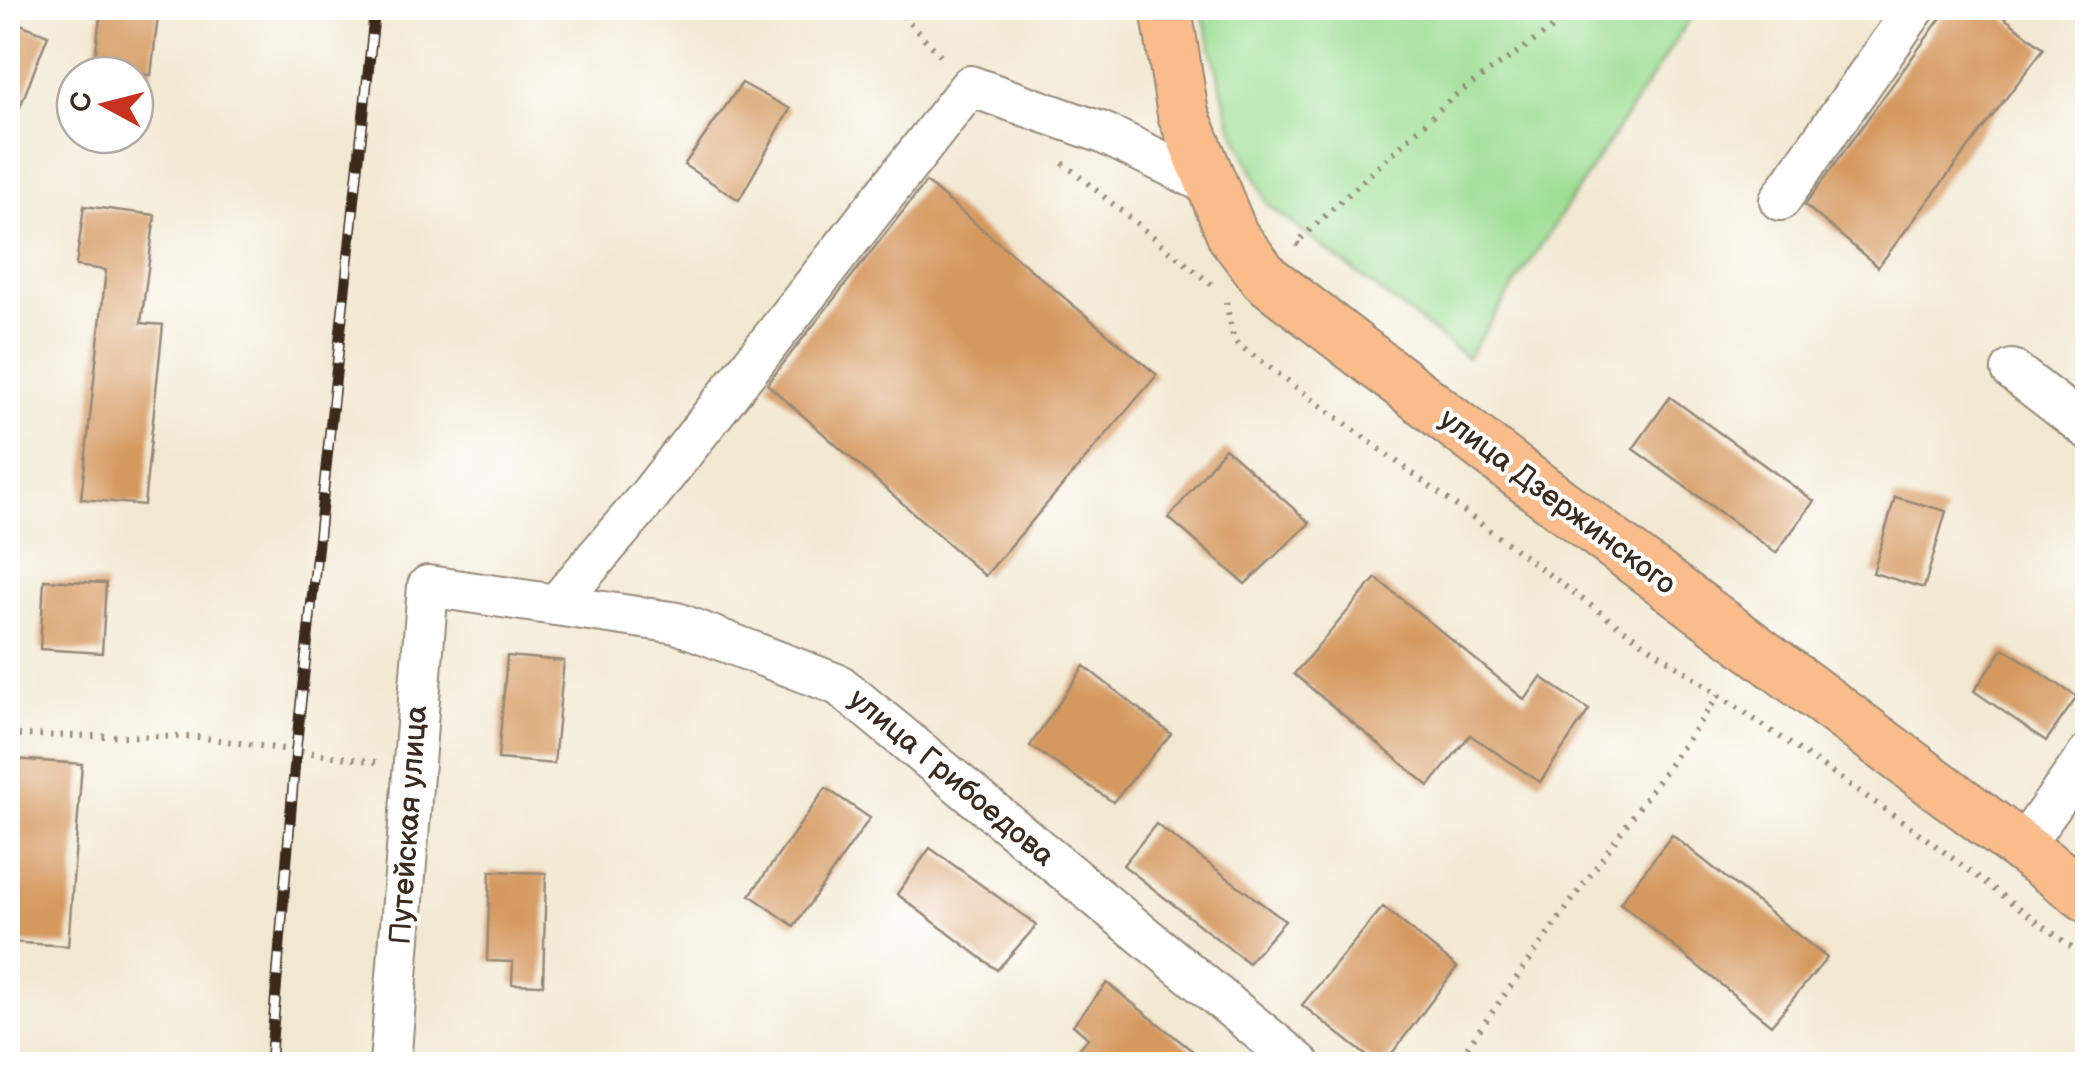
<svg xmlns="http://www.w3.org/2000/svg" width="2095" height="1072" viewBox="0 0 2095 1072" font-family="'Balsamiq Sans',sans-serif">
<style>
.green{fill:#9ede94;stroke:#6c8459;stroke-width:2.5}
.building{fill:#d5995f}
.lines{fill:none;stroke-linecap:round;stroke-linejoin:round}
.minor-casing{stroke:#968978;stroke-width:44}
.major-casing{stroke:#968978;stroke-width:54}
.path{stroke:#968978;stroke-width:6;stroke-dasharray:2.5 8;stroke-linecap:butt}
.minor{stroke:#fff;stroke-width:40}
.major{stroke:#fabc8b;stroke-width:50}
.rail-casing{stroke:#3b2a1e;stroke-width:11}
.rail{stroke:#fff;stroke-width:8;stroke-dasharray:22;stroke-linecap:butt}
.labels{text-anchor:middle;stroke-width:8;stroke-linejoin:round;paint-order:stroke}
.street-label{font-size:30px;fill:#3b2a1e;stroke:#fff}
</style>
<rect width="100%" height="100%" fill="#fff"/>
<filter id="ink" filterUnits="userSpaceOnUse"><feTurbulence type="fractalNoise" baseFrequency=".01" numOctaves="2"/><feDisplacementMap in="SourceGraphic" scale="20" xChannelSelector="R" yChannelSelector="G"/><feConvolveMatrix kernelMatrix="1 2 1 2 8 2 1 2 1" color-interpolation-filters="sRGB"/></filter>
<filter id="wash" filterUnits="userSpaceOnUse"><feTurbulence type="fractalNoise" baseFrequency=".0048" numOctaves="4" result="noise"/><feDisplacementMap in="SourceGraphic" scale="40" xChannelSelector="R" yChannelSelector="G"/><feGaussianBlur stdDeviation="2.25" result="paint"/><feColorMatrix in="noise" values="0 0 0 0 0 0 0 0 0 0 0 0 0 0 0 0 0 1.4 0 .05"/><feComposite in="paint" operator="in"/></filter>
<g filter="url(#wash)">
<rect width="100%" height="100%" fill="#f2e8d1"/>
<!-- green -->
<path class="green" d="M 1201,8 L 1697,8 L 1467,358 L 1268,205 L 1230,121 Z"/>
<g id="blocks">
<!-- building -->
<g class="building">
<path d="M 101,8 L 159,8 L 151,75 L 93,75 Z"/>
<path d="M 1948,8 L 1991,8 L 2044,48 L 1878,267 L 1805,205 Z"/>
<path d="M 20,24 L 48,35 L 10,133 L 8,56 Z"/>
<path d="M 742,83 L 790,109 L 739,200 L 684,165 Z"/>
<path d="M 926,182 L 1157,375 L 985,576 L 767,384 Z"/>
<path d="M 84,206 L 155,215 L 141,323 L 163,325 L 144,505 L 81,499 L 106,270 L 76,266 Z"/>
<path d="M 1670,397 L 1814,501 L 1776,553 L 1633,449 Z"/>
<path d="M 1225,448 L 1310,523 L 1245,584 L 1169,518 Z"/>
<path d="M 1895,497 L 1946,511 L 1924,588 L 1873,573 Z"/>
<path d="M 1376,578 L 1525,700 L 1541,677 L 1589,710 L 1540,782 L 1470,735 L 1429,786 L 1294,674 Z"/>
<path d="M 44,580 L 106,583 L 102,653 L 40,649 Z"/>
<path d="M 2004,648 L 2077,697 L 2046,741 L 1974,691 Z"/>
<path d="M 507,656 L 564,661 L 554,764 L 498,759 Z"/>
<path d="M 1084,666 L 1171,734 L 1113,802 L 1030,746 Z"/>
<path d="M 13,759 L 82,764 L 68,946 L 8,942 L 8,838 Z"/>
<path d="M 826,788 L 870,818 L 794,926 L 750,895 Z"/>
<path d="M 1156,824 L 1285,921 L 1248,963 L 1123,865 Z"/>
<path d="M 1672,835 L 1827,958 L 1771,1025 L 1620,903 Z"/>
<path d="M 930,848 L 1037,925 L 997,970 L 897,894 Z"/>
<path d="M 490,871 L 546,873 L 543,985 L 512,984 L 513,962 L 487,961 Z"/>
<path d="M 1383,907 L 1457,967 L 1384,1064 L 1377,1064 L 1302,1005 Z"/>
<path d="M 1107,983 L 1209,1064 L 1067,1064 L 1088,1038 L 1073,1025 Z"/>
</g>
</g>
</g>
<g filter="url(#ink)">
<use href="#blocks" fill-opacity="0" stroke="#968978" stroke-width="2.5"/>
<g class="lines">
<defs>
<g id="minor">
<path d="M 1780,200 L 1915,8"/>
<path d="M 2012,370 L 2088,429"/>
<path d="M 556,605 L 648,497 L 970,86 L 1103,133 L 1210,185"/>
<path d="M 2022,847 L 2088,755"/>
<path d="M 390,1064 L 428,586 L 677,623 L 839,685 L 1300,1064"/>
</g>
<path id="major" d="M 1166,8 L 1183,114 L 1233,236 L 1265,278 L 1524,477 L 2088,897"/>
</defs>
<!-- minor casing -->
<use href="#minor" class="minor-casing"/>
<!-- major casing -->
<use href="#major" class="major-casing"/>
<!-- path -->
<g class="path">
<path d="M 895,8 L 945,60"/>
<path d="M 1063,163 L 1212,285"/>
<path d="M 1299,245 L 1296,243 L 1454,96 L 1582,8"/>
<path d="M 1226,302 L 1234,341 L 1609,619 L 1912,828 L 2088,959"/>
<path d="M 8,735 L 197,737 L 376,762"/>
<path d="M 1455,1064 L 1720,694"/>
</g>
<!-- minor -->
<use href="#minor" class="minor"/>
<!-- major -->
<use href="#major" class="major"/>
<defs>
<path id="rail" d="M 270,1064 L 296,749 L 375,8"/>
</defs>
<!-- rail casing -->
<use href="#rail" class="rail-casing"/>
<!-- rail -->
<use href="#rail" class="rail"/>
</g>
</g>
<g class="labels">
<!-- street labels -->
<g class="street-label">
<text transform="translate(1558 501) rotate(37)" y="10">улица Дзержинского</text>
<text transform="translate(952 777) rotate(40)" y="10">улица Грибоедова</text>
<text transform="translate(408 825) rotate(-86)" y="10">Путейская улица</text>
</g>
</g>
<!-- margin -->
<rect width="2095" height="1072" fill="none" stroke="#fff" stroke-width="40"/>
<!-- north arrow -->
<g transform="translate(105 105) rotate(277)"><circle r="48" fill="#ffffff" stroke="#b1aaa5" stroke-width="2.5"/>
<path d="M0-8L18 38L0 25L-18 38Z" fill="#c8321e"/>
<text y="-15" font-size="28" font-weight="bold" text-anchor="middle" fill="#3b2a1e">С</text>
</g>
</svg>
